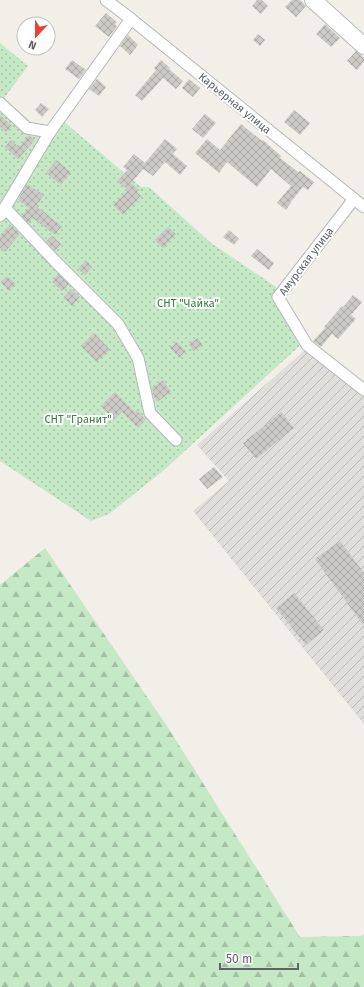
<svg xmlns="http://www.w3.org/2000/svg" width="364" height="987" viewBox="0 0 364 987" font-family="'Fira Sans',sans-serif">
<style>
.industrial{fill:url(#industrial-furrows)}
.grass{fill:url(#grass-dots)}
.forest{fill:url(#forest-firs)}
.building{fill:url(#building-cross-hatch)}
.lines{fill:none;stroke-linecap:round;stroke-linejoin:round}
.street-casing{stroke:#b5b8bc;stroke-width:13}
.secondary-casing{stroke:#b6babf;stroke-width:18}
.street{stroke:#fff;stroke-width:11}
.secondary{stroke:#fff;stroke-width:16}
.labels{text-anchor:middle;stroke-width:4;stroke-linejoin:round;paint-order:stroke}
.street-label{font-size:11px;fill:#5f6368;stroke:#fff}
.park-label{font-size:11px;fill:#348238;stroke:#fff}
</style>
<defs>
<pattern id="industrial-furrows" width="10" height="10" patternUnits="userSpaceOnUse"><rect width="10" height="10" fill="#e0deda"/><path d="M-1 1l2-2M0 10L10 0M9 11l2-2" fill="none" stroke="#b9b8b5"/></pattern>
<pattern id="grass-dots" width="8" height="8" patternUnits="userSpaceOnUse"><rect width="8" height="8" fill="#c5e8c5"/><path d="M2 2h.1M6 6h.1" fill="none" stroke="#a3c0a4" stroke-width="1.8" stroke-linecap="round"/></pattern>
<pattern id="forest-firs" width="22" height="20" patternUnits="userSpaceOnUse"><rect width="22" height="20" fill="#c5e8c5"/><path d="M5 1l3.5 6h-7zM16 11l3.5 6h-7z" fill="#a3c0a4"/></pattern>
<pattern id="building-cross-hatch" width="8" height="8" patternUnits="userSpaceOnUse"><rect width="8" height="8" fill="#cccac5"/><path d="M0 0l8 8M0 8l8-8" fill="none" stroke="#a9a8a4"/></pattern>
</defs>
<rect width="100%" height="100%" fill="#f1efe8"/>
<!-- industrial -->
<path class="industrial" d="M 305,350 L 364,396 L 364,724 L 193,511 L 229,481 L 197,445 Z"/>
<!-- grass -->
<path class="grass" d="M 0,43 L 28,66 L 4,98 L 31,122 L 42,126 L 53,136 L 63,121 L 141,187 L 149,187 L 211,243 L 276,287 L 307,339 L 163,471 L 109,514 L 91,521 L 0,461 Z"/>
<!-- forest -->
<path class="forest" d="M 45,548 L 167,726 L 300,937 L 361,936 L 364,934 L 364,987 L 0,987 L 0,585 Z"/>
<!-- building -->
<g class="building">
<path d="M 257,0 L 262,0 L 268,6 L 261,14 L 252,6 Z"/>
<path d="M 292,0 L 300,0 L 306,6 L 296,17 L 285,7 Z"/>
<path d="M 106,13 L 117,22 L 115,24 L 117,26 L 109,37 L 95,26 Z"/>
<path d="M 325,24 L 340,38 L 331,47 L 316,34 Z"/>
<path d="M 258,34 L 265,40 L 260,46 L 253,40 Z"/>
<path d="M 128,35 L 138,45 L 130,55 L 120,46 Z"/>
<path d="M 356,51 L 364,58 L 364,61 L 357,70 L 347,61 Z"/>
<path d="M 72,60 L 86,70 L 79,79 L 65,69 Z"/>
<path d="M 161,60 L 170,68 L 169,69 L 183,81 L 176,89 L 163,78 L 142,101 L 135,95 L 156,70 L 154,68 Z"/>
<path d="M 97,79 L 106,87 L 99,96 L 89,89 Z"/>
<path d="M 189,79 L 200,88 L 193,97 L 182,88 Z"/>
<path d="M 41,103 L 49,109 L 42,117 L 35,110 Z"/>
<path d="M 294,110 L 310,123 L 300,135 L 284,122 Z"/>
<path d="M 205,114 L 216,123 L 203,138 L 192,129 Z"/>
<path d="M 0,115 L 12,126 L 6,132 L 0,127 Z"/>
<path d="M 241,124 L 262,141 L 263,140 L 281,156 L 280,158 L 298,172 L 300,171 L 314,182 L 308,190 L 303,187 L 290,203 L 291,203 L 286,210 L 277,203 L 291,186 L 271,169 L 257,187 L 227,162 L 219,173 L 195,153 L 207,139 L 220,150 Z"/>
<path d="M 29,135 L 35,140 L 18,159 L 5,147 L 11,140 L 19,147 Z"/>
<path d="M 165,139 L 177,149 L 173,154 L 187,166 L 180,175 L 165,162 L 153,176 L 143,169 L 131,183 L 139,190 L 137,192 L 141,196 L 123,215 L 113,205 L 128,190 L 117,181 L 127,170 L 123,167 L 134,154 L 145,163 Z"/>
<path d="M 56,160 L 71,172 L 61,185 L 46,173 Z"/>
<path d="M 27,184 L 44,195 L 36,206 L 62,226 L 55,235 L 33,218 L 28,223 L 22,216 L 29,208 L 18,200 Z"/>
<path d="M 8,226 L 11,228 L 12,226 L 19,233 L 18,234 L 19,235 L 5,252 L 0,248 L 0,237 Z"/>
<path d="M 168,227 L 176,234 L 163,248 L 155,240 Z"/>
<path d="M 229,230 L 239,239 L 234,245 L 223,237 Z"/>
<path d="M 52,236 L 61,244 L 55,251 L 46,242 Z"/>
<path d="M 257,249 L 274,263 L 269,270 L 251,256 Z"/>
<path d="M 86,260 L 92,267 L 85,275 L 78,269 Z"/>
<path d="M 58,274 L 69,284 L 62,291 L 52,282 Z"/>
<path d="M 7,276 L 16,284 L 9,291 L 1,283 Z"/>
<path d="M 71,289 L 80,297 L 72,306 L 63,298 Z"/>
<path d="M 353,295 L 362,302 L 351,315 L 356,319 L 338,339 L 332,334 L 321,347 L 313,341 L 325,328 L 324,327 L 342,306 L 343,307 Z"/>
<path d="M 94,333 L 110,350 L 97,362 L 81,346 Z"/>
<path d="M 198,338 L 203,345 L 193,351 L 189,344 Z"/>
<path d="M 177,342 L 186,351 L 179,358 L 170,348 Z"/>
<path d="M 163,380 L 171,392 L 157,402 L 154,397 L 152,388 Z"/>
<path d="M 115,392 L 135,412 L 137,410 L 146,420 L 138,428 L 122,412 L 114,420 L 101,406 Z"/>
<path d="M 281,412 L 294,428 L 256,459 L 243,443 Z"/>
<path d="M 214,467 L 223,477 L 207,489 L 199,479 Z"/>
<path d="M 340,541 L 364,573 L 364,626 L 315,559 Z"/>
<path d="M 294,593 L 324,630 L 306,645 L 276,608 Z"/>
</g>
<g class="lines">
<defs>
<g id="street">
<path d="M 106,0 L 131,19 L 364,207"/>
<path d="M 0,103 L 27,128 L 50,132"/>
<path d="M 354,199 L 278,297 L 307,345 L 364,390"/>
<path d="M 5,208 L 54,260 L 118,324 L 138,358 L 150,413 L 176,440"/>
<path d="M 0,216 L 50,132 L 131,19"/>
</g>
<path id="secondary" d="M 313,0 L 364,46"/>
</defs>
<!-- street casing -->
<use href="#street" class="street-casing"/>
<!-- secondary casing -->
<use href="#secondary" class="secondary-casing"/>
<!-- street -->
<use href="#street" class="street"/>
<!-- secondary -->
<use href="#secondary" class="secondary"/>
</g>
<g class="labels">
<!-- street labels -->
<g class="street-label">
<text transform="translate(235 103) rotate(39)" y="4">Карьерная улица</text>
<text transform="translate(306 261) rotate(-53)" y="4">Амурская улица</text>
</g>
<!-- park labels -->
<g class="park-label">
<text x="188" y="307">СНТ "Чайка"</text>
<text x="78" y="423">СНТ "Гранит"</text>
</g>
</g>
<!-- north arrow -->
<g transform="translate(36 36) rotate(202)"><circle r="19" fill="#ffffff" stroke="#bfc1c3"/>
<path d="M0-3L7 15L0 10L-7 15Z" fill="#ea4335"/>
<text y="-6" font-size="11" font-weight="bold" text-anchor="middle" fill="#5f6368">N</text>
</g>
<!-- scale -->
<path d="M220 963v6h78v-6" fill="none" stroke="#5f6368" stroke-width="2"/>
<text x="226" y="963" font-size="12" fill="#5f6368" stroke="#ffffff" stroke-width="3" paint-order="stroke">50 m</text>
</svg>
